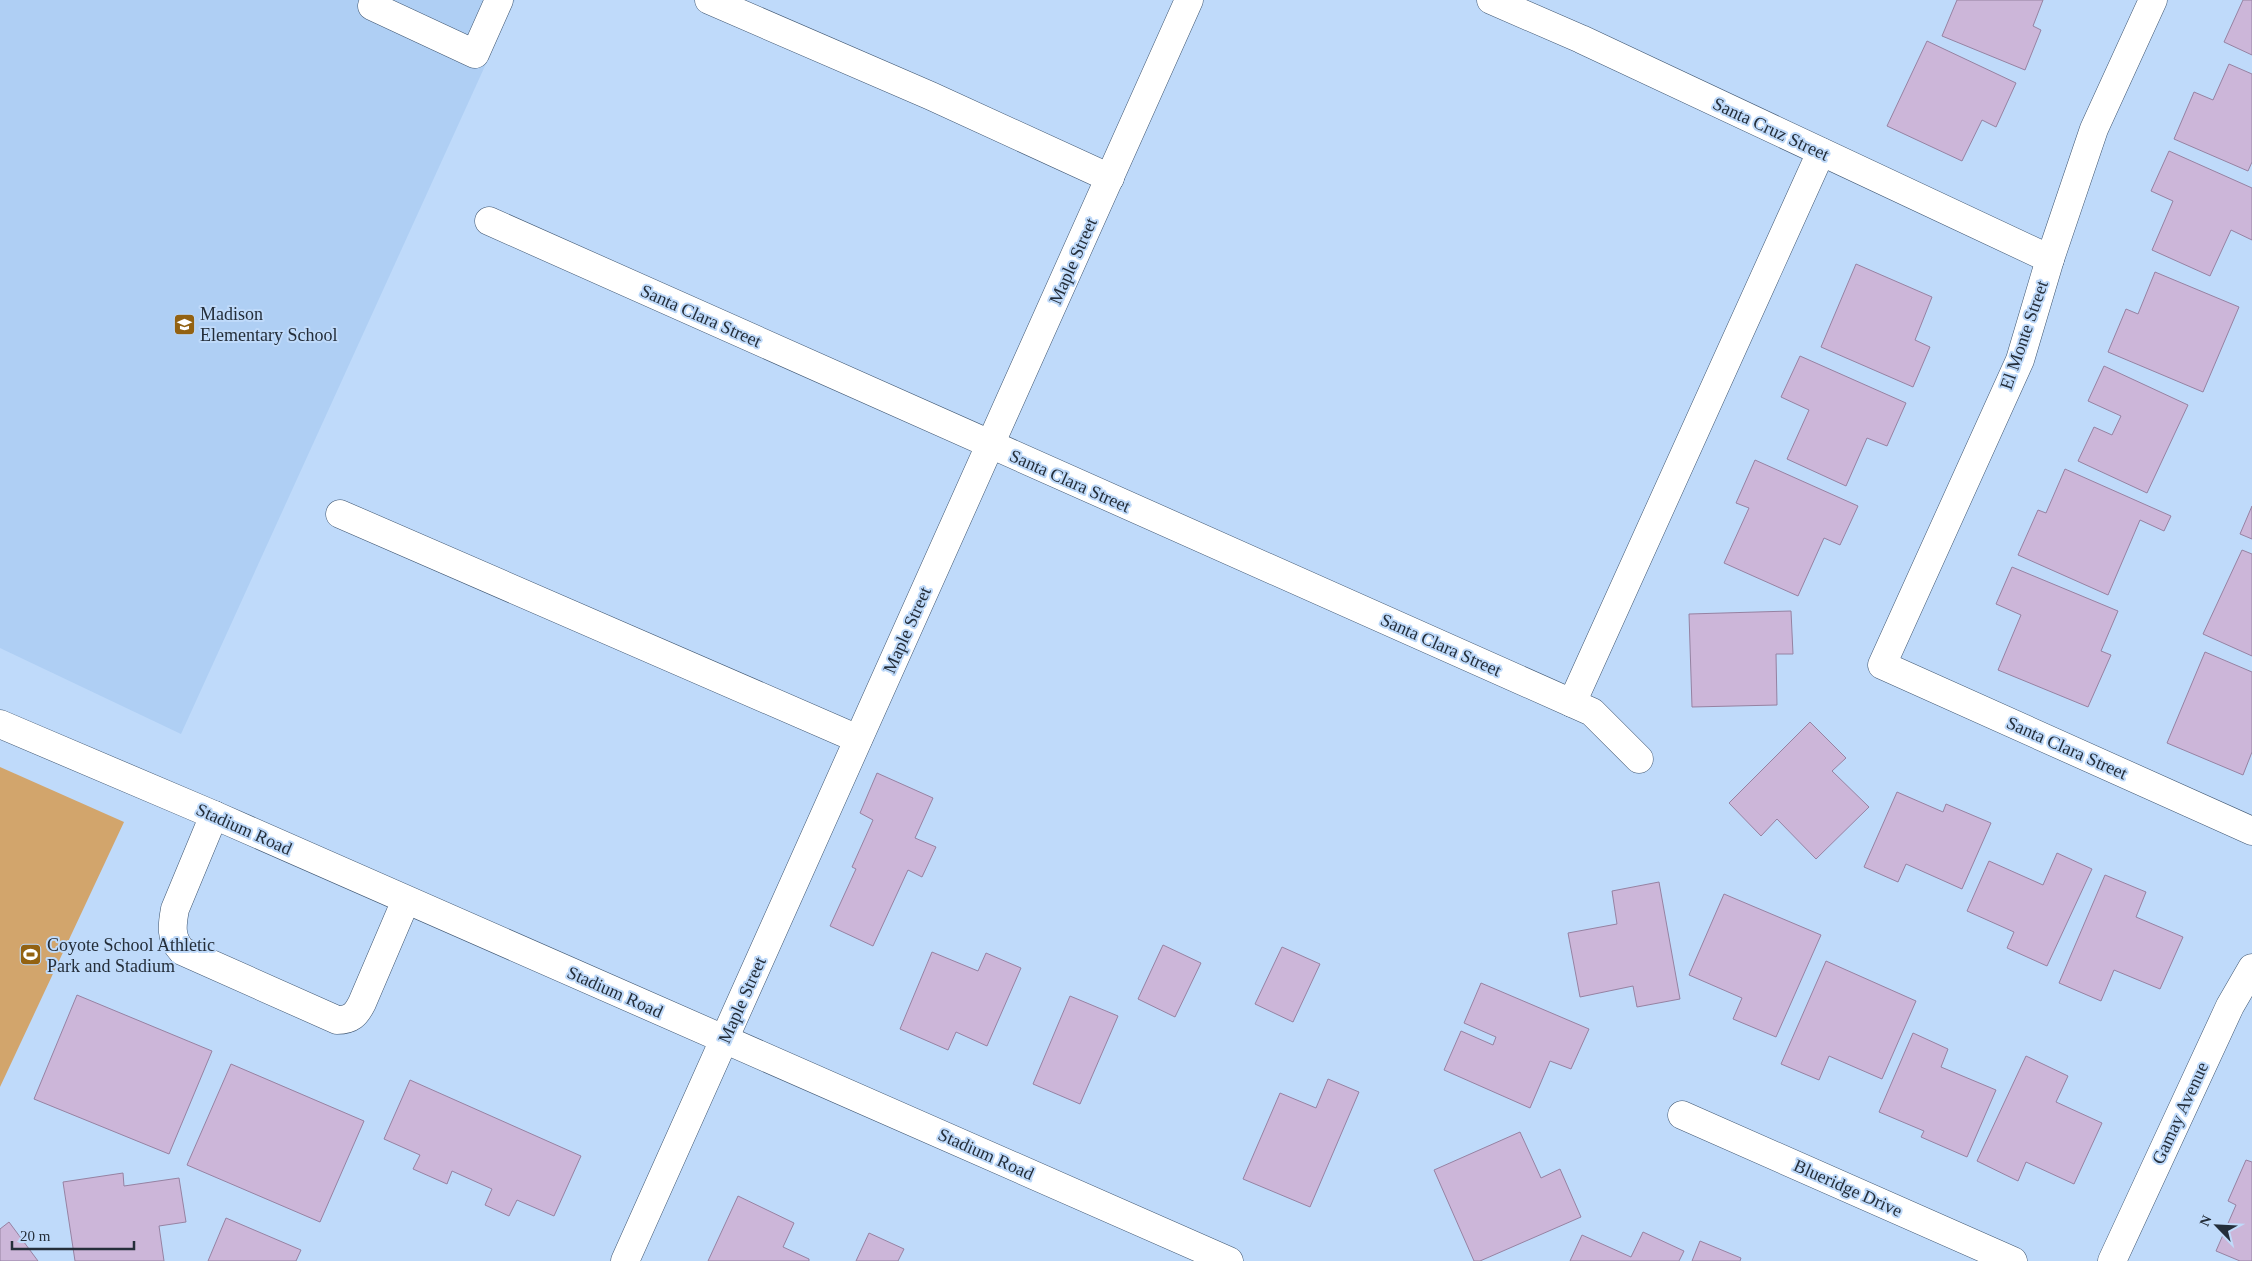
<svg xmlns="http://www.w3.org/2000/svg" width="2252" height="1261" viewBox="0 0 2252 1261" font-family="'Times New Roman',serif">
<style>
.built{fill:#afcff4}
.green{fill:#d2a56c}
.building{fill:#ccb6d9;stroke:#9682a2}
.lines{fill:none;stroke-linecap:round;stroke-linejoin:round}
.minor-casing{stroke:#3e5570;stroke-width:29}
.minor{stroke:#fff;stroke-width:28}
.labels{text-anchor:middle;stroke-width:4;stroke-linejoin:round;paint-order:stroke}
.street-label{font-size:18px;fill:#242e3a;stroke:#bfdafa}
.poi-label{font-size:18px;fill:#242e3a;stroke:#bfdafa;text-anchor:start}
</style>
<rect width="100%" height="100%" fill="#bfdafa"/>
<!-- built -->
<path class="built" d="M 0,0 L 515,0 L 181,734 L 0,648 Z"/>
<!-- green -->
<path class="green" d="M 0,767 L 124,822 L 0,1087 Z"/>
<!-- building -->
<g class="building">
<path d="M 1957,0 L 2043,0 L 2033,26 L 2041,30 L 2025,70 L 1942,36 Z"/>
<path d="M 2243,0 L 2252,0 L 2252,55 L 2224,42 Z"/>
<path d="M 1927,41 L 2016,83 L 1996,127 L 1982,120 L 1962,161 L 1887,126 Z"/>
<path d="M 2229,64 L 2252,74 L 2252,162 L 2248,171 L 2174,139 L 2194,92 L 2213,100 Z"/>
<path d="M 2169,151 L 2252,188 L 2252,240 L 2231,230 L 2210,276 L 2152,250 L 2173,201 L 2151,191 Z"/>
<path d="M 1856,264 L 1932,297 L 1915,340 L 1930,347 L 1913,387 L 1821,347 Z"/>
<path d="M 2155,272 L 2239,307 L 2203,392 L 2108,352 L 2126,309 L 2138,314 Z"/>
<path d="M 1800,356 L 1906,403 L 1887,446 L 1867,438 L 1846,486 L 1787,459 L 1809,410 L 1781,397 Z"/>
<path d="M 2104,366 L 2188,405 L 2147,493 L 2078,461 L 2094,427 L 2112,435 L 2121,416 L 2088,401 Z"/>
<path d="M 1755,460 L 1858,506 L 1840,545 L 1824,538 L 1798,596 L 1724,563 L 1749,508 L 1736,503 Z"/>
<path d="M 2065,469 L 2171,516 L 2164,531 L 2140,520 L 2108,595 L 2018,555 L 2038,510 L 2046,513 Z"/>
<path d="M 2252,506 L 2252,539 L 2240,534 Z"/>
<path d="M 2242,550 L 2252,554 L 2252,656 L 2203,634 Z"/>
<path d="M 2012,567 L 2118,611 L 2101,651 L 2111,655 L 2088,707 L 1998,670 L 2021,615 L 1996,604 Z"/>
<path d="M 1791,611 L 1793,654 L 1776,654 L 1777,705 L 1692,707 L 1689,614 Z"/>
<path d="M 2205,652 L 2252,672 L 2252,752 L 2243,775 L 2167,743 Z"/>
<path d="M 1810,722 L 1846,758 L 1832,771 L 1869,807 L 1816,859 L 1777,819 L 1761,836 L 1729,803 Z"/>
<path d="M 877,773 L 933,798 L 915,838 L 936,847 L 922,877 L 908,870 L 873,946 L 830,926 L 856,869 L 852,867 L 873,820 L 860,813 Z"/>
<path d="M 1897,792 L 1943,812 L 1946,804 L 1991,823 L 1962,889 L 1906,864 L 1898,882 L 1864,867 Z"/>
<path d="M 2057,853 L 2092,869 L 2047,966 L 2007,948 L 2014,932 L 1967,911 L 1989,861 L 2043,885 Z"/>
<path d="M 2105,875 L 2146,892 L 2136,917 L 2183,937 L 2160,989 L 2114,970 L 2101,1001 L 2059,983 Z"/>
<path d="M 1659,882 L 1680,999 L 1637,1007 L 1633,986 L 1580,997 L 1568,933 L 1617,924 L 1612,891 Z"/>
<path d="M 1724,894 L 1821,935 L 1776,1037 L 1733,1019 L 1742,998 L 1689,975 Z"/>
<path d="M 1163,945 L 1201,963 L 1175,1017 L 1138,999 Z"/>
<path d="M 1282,947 L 1320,964 L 1293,1022 L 1255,1004 Z"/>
<path d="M 932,952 L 978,971 L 986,953 L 1021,968 L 987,1046 L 956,1032 L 948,1050 L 900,1029 Z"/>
<path d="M 1826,961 L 1916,1001 L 1882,1079 L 1829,1056 L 1819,1080 L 1781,1064 Z"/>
<path d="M 1481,983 L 1589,1029 L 1571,1069 L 1550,1061 L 1530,1108 L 1444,1070 L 1461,1031 L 1493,1045 L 1496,1037 L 1464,1023 Z"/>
<path d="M 77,995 L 212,1051 L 169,1154 L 34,1099 Z"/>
<path d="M 1070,996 L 1118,1016 L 1080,1104 L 1033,1084 Z"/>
<path d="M 1913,1033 L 1948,1049 L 1941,1067 L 1996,1090 L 1967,1157 L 1921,1137 L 1924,1131 L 1879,1112 Z"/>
<path d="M 2026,1056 L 2068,1076 L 2056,1102 L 2102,1123 L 2074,1184 L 2026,1162 L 2018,1181 L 1977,1161 Z"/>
<path d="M 231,1064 L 364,1121 L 320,1222 L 187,1165 Z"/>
<path d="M 1328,1079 L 1359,1092 L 1310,1207 L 1243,1179 L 1280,1093 L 1316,1108 Z"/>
<path d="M 410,1080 L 581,1156 L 554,1216 L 517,1200 L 509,1216 L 485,1205 L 492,1189 L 452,1171 L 447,1184 L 413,1169 L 420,1155 L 384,1139 Z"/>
<path d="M 1520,1132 L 1541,1178 L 1560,1169 L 1581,1217 L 1480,1261 L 1474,1261 L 1434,1170 Z"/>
<path d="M 2246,1160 L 2252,1162 L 2252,1261 L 2240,1261 L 2216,1251 L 2236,1205 L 2228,1201 Z"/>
<path d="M 123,1173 L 124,1186 L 179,1178 L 186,1222 L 159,1226 L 164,1261 L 75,1261 L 63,1182 Z"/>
<path d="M 738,1196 L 794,1223 L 783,1247 L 809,1259 L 809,1261 L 708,1261 Z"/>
<path d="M 226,1218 L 301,1250 L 296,1261 L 208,1261 Z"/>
<path d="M 9,1222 L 38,1261 L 0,1261 L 0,1229 Z"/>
<path d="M 1643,1232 L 1684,1251 L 1679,1261 L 1570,1261 L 1582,1235 L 1631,1257 Z"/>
<path d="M 869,1233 L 904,1249 L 898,1261 L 856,1261 Z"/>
<path d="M 1700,1241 L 1741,1258 L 1740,1261 L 1692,1261 Z"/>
</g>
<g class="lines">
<defs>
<g id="minor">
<path d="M 374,0 L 372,6 L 475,54 L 499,0"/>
<path d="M 709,0 L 931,96 L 1110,178"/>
<path d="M 1491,0 L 1581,39 L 2050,259"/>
<path d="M 2153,0 L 2094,129 L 2050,259 L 2020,360 L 1882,665 L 2252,831"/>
<path d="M 489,221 L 1592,712 L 1639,759"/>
<path d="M 340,514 L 858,739"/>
<path d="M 1572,703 L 1821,152"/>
<path d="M 0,724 L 214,815 L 1229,1261"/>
<path d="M 214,815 L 175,909 C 172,925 170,938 182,951 L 337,1020 C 351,1020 356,1015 362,1003 L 406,900"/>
<path d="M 1682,1115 L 2013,1261"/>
<path d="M 625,1261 L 1189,0"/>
<path d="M 2112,1261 L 2230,1006 L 2252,968"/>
</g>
</defs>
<!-- minor casing -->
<use href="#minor" class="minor-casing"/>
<!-- minor -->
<use href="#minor" class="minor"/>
</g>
<!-- icons -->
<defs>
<symbol id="school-square" viewBox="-11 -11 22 22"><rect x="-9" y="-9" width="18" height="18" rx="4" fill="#936212" stroke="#bfdafa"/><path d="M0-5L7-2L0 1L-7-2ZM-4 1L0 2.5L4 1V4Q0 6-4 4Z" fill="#fff"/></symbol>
<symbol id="stadium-square" viewBox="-11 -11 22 22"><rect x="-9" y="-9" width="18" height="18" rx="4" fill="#936212" stroke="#bfdafa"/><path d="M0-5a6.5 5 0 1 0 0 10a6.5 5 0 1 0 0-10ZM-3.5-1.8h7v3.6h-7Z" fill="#fff"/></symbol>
</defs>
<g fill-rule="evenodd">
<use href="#school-square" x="172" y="312" width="25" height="25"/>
<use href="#stadium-square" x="18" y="942" width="25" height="25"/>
</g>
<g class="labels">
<!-- street labels -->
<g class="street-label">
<text transform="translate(1771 129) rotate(25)" y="6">Santa Cruz Street</text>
<text transform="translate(1073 261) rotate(-66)" y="6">Maple Street</text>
<text transform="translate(701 316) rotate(24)" y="6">Santa Clara Street</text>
<text transform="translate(2024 335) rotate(-71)" y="6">El Monte Street</text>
<text transform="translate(1070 481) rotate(24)" y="6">Santa Clara Street</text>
<text transform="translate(907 630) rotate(-66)" y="6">Maple Street</text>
<text transform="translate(1441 645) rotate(24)" y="6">Santa Clara Street</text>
<text transform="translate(2067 748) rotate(24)" y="6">Santa Clara Street</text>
<text transform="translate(244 829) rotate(24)" y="6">Stadium Road</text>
<text transform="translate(615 992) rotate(24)" y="6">Stadium Road</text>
<text transform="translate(742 1000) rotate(-66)" y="6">Maple Street</text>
<text transform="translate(2180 1113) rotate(-65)" y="6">Gamay Avenue</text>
<text transform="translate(986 1154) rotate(24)" y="6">Stadium Road</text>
<text transform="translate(1848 1188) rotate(24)" y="6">Blueridge Drive</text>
</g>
<!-- poi labels -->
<g class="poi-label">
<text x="200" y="320">Madison<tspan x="200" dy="21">Elementary School</tspan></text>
<text x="47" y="951">Coyote School Athletic<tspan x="47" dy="21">Park and Stadium</tspan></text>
</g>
</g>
<!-- north arrow -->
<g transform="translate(2217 1226) rotate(294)" stroke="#bfdafa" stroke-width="4" paint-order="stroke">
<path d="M0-4L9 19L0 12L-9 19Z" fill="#242e3a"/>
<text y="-8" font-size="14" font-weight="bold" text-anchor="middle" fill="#242e3a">N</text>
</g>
<!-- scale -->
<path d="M12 1241v8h122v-8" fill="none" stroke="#242e3a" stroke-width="2.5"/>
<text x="20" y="1241" font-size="15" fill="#242e3a" stroke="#bfdafa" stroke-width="4" paint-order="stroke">20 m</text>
</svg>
